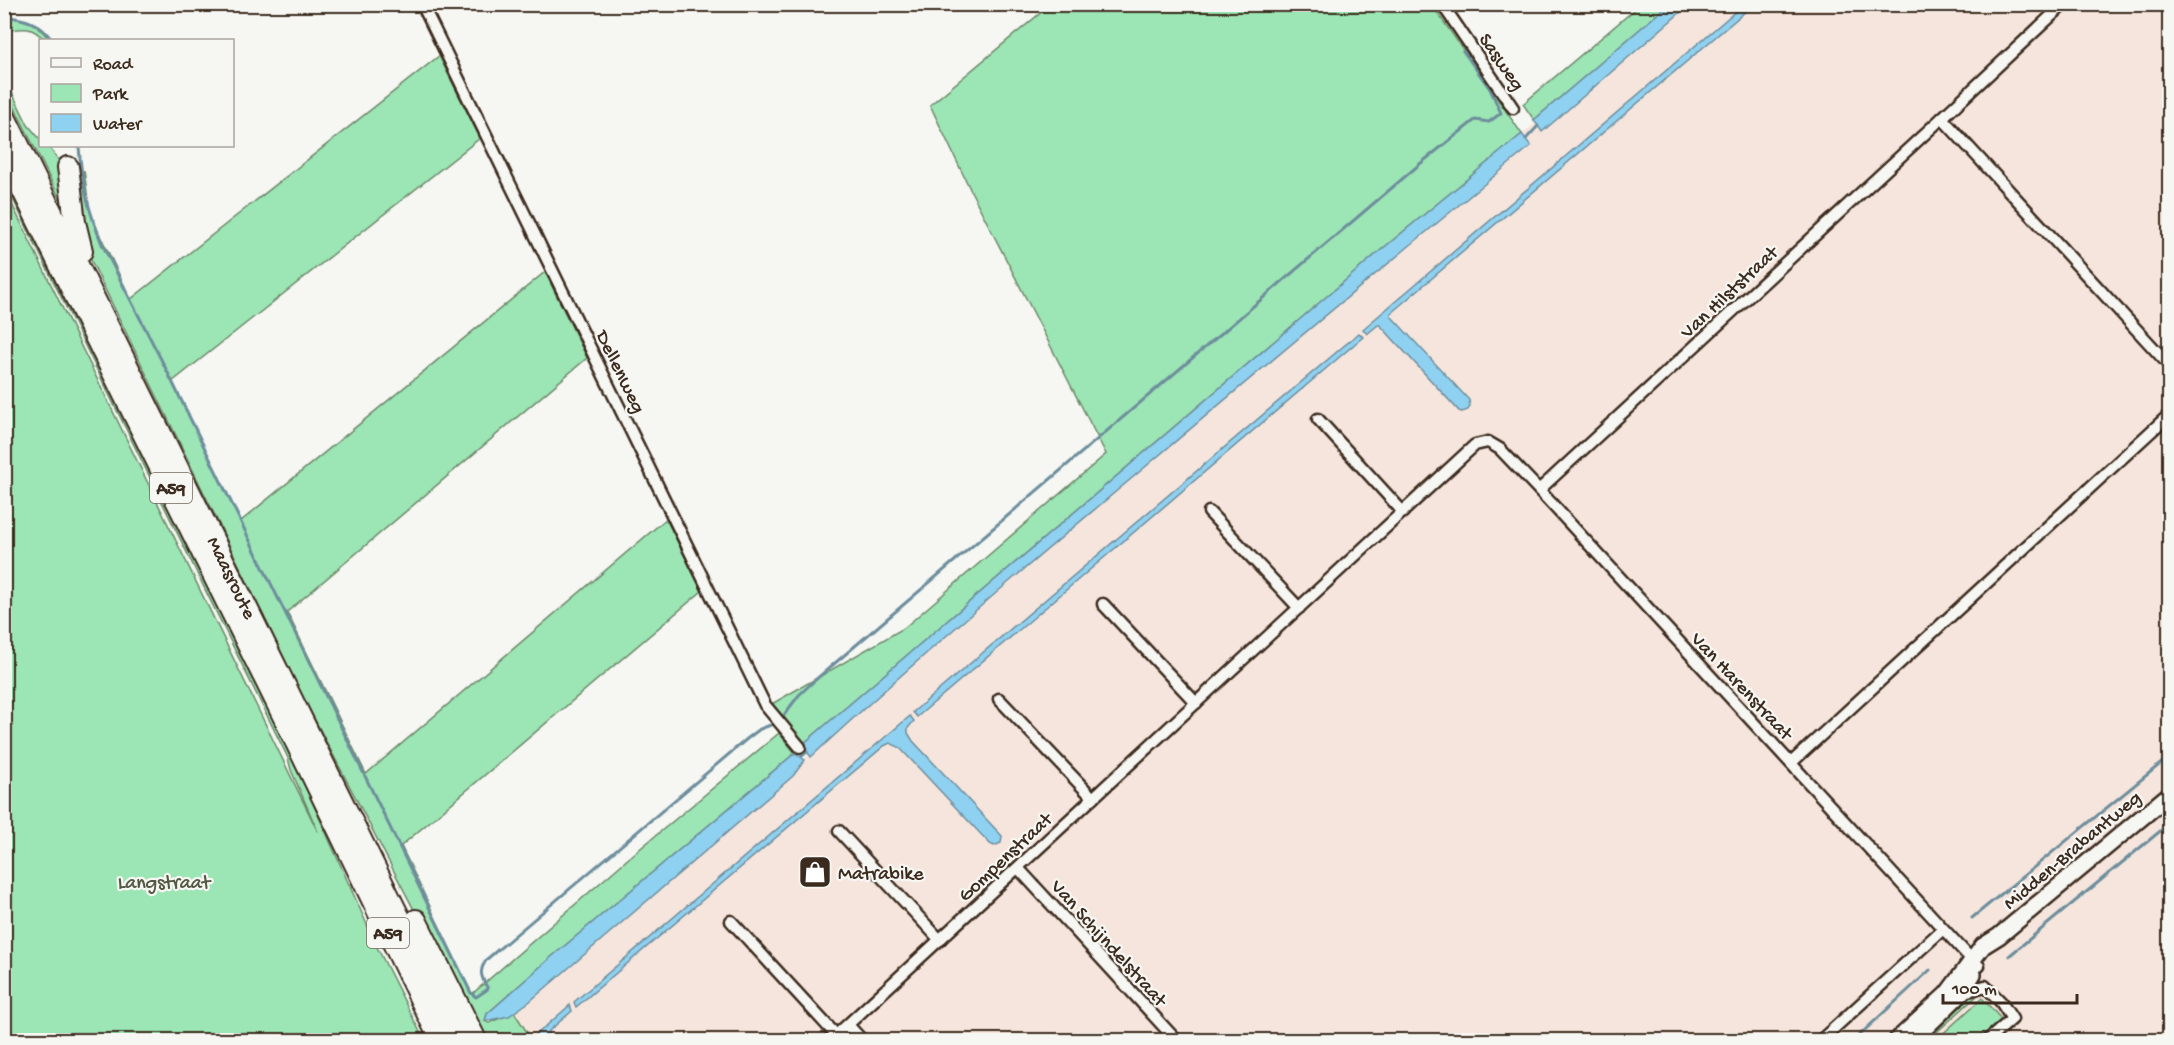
<svg xmlns="http://www.w3.org/2000/svg" width="2174" height="1045" viewBox="0 0 2174 1045" font-family="'Gochi Hand',sans-serif">
<style>
.built{fill:#f6e5dc}
.green{fill:#9ce5b4;stroke:#6c8869;stroke-width:1.5}
.water{fill:#8fd1f1;stroke:#6d8e9d;stroke-width:1.5}
.lines{fill:none;stroke-linecap:round;stroke-linejoin:round}
.stream{stroke:#6d8e9d;stroke-width:3}
.street-casing{stroke:#3b2a1e;stroke-width:15}
.secondary-casing{stroke:#3b2a1e;stroke-width:20}
.highway-casing{stroke:#3b2a1e;stroke-width:24}
.street{stroke:#f6f6f2;stroke-width:10}
.secondary{stroke:#f6f6f2;stroke-width:15}
.highway{stroke:#f6f6f2;stroke-width:20}
.labels{text-anchor:middle;stroke-width:4.5;stroke-linejoin:round;paint-order:stroke}
.shield{fill:#f6f6f2;stroke:#73675e;stroke-width:1.5}
.shield-label{font-size:18px;font-weight:bold;fill:#3b2a1e}
.street-label{font-size:20px;fill:#3b2a1e;stroke:#f6f6f2}
.poi-label{font-size:20px;fill:#3b2a1e;stroke:#f6f6f2;text-anchor:start}
.park-label{font-size:20px;fill:#535944;stroke:#f6f6f2}
</style>
<rect width="100%" height="100%" fill="#f6f6f2"/>
<filter id="ink" filterUnits="userSpaceOnUse"><feTurbulence type="fractalNoise" baseFrequency=".0167" numOctaves="2"/><feDisplacementMap in="SourceGraphic" scale="12" xChannelSelector="R" yChannelSelector="G"/><feConvolveMatrix kernelMatrix="1 2 1 2 8 2 1 2 1" color-interpolation-filters="sRGB"/></filter>
<g filter="url(#ink)">
<!-- built -->
<path class="built" d="M 1671,5 L 2169,5 L 2169,1040 L 544,1040 L 550,1030 L 572,1011 L 570,1005 L 543,1027 L 532,1040 L 514,1012 Z"/>
<!-- green -->
<g class="green">
<path d="M 1050,5 L 1432,5 L 1522,134 L 1381,250 L 802,745 L 770,705 L 904,628 L 1106,454 L 971,191 L 930,105 Z"/>
<path d="M 1640,5 L 1668,5 L 1534,120 L 1523,104 Z"/>
<path d="M 4,16 C 29,22 33,19 50,40 L 45,40 C 30,25 24,28 5,31 Z"/>
<path d="M 439,56 L 480,138 L 172,382 L 241,521 L 545,272 L 587,358 L 287,612 L 366,774 L 666,519 L 702,591 L 401,846 L 472,994 L 630,857 L 779,733 L 795,753 L 549,959 L 487,1014 L 485,1021 L 489,1023 L 514,1012 L 532,1040 L 482,1040 L 304,699 L 84,246 L 80,220 L 84,170 L 89,207 L 99,233 L 131,299 Z"/>
<path d="M 4,76 L 28,125 L 40,139 L 40,146 L 49,147 L 64,167 L 72,223 L 5,88 Z"/>
<path d="M 5,173 L 298,770 L 377,947 L 422,1036 L 416,1040 L 5,1040 L 5,190 L 318,832 L 291,770 L 288,758 L 5,183 Z"/>
<path d="M 1970,992 L 1980,993 L 1928,1040 L 1917,1040 Z"/>
<path d="M 1982,998 L 2003,1021 L 1982,1040 L 1967,1040 L 1960,1033 L 1952,1040 L 1936,1040 Z"/>
</g>
<!-- water -->
<g class="water">
<path d="M 1668,5 L 1689,5 L 1542,132 L 1534,120 Z"/>
<path d="M 1743,5 L 1753,5 L 1391,313 L 1391,316 L 1469,400 L 1470,406 L 1468,410 L 1462,412 L 1459,411 L 1380,325 L 1378,325 L 1367,334 L 1363,329 Z"/>
<path d="M 1522,134 L 1531,146 C 1401,252 1272,360 1144,468 C 1032,562 919,657 811,757 L 802,745 L 1381,250 Z"/>
<path d="M 1359,333 L 1363,337 L 917,717 L 913,712 Z"/>
<path d="M 910,716 L 914,721 L 908,728 L 908,733 L 913,741 L 1002,836 L 1001,843 L 994,846 L 990,844 L 899,747 L 890,743 L 884,746 L 576,1007 L 574,1002 Z"/>
<path d="M 795,753 L 805,760 L 793,776 L 529,1002 L 509,1016 L 485,1021 L 487,1014 L 549,959 Z"/>
<path d="M 570,1005 L 572,1011 L 550,1030 L 544,1040 L 530,1040 Z"/>
</g>
<g class="lines">
<!-- stream -->
<g class="stream">
<path d="M 4,16 C 26,19 39,22 52,40"/>
<path d="M 1526,139 L 1538,126"/>
<path d="M 79,146 C 81,180 89,213 102,244 L 167,371 L 471,993 L 476,997 L 488,989 C 481,977 478,971 487,959 L 748,738 L 760,729 L 776,723"/>
<path d="M 781,719 L 799,695 L 814,681 L 1421,163 L 1475,120 L 1489,122 L 1501,113 L 1490,89 L 1463,51"/>
<path d="M 802,756 L 807,752"/>
<path d="M 1972,918 L 2170,756"/>
<path d="M 2009,956 L 2170,823"/>
<path d="M 1854,1040 L 1930,970"/>
</g>
<defs>
<g id="street">
<path d="M 422,4 L 765,705 L 800,747"/>
<path d="M 1442,4 L 1513,108"/>
<path d="M 1942,118 L 2064,4"/>
<path d="M 1318,419 L 1403,512"/>
<path d="M 1539,490 L 1942,118 L 2170,366"/>
<path d="M 1209,512 L 1299,608"/>
<path d="M 1103,604 L 1196,703"/>
<path d="M 999,699 L 1093,798"/>
<path d="M 1791,763 L 2170,414"/>
<path d="M 839,831 L 940,940"/>
<path d="M 1018,868 L 1176,1040"/>
<path d="M 731,921 L 836,1035"/>
<path d="M 1961,993 L 1985,986 L 2001,1002 L 2012,1019 L 1988,1040"/>
<path d="M 848,1025 L 862,1040"/>
<path d="M 831,1040 L 1475,445 L 1488,442 L 1500,449 L 1539,490 L 1972,960 L 1979,966"/>
<path d="M 1821,1040 L 1943,929"/>
</g>
<g id="secondary">
<path d="M 1897,1040 L 1947,994 L 1983,946 L 1999,936 L 2170,794"/>
<path d="M 1913,1040 L 1961,993 L 1973,974"/>
</g>
<g id="highway">
<path d="M 4,115 L 460,1040"/>
<path d="M 4,153 L 285,720 L 440,1040"/>
<path d="M 68,167 L 75,222 L 82,251"/>
<path d="M 416,920 L 476,1040"/>
</g>
</defs>
<!-- street casing -->
<use href="#street" class="street-casing"/>
<!-- secondary casing -->
<use href="#secondary" class="secondary-casing"/>
<!-- highway casing -->
<use href="#highway" class="highway-casing"/>
<!-- street -->
<use href="#street" class="street"/>
<!-- secondary -->
<use href="#secondary" class="secondary"/>
<!-- highway -->
<use href="#highway" class="highway"/>
</g>
</g>
<!-- icons -->
<defs>
<symbol id="shop-square" viewBox="-11 -11 22 22"><rect x="-9" y="-9" width="18" height="18" rx="4" fill="#3b2a1e" stroke="#f6f6f2"/><path d="M-5-2.5h2.3a2.7 3.5 0 0 1 5.4 0H5L5.5 6h-11ZM-1.5-2.5h3a1.5 2.3 0 0 0-3 0Z" fill="#fff"/></symbol>
</defs>
<g fill-rule="evenodd">
<use href="#shop-square" x="796" y="853" width="38" height="38"/>
</g>
<g class="labels">
<!-- shield labels -->
<g class="shield">
<rect x="150" y="473" width="42" height="30" rx="4.5"/>
<rect x="367" y="918" width="42" height="30" rx="4.5"/>
</g>
<g class="shield-label">
<text x="171" y="494">A59</text>
<text x="388" y="939">A59</text>
</g>
<!-- street labels -->
<g class="street-label">
<text transform="translate(1503 61) rotate(55)" y="7">Sasweg</text>
<text transform="translate(1728 291) rotate(-43)" y="7">Van Hilststraat</text>
<text transform="translate(622 371) rotate(64)" y="7">Dellenweg</text>
<text transform="translate(233 577) rotate(64)" y="7">Maasroute</text>
<text transform="translate(1743 685) rotate(47)" y="7">Van Harenstraat</text>
<text transform="translate(2071 849) rotate(-40)" y="7">Midden-Brabantweg</text>
<text transform="translate(1004 856) rotate(-43)" y="7">Gompenstraat</text>
<text transform="translate(1110 942) rotate(48)" y="7">Van Schijndelstraat</text>
</g>
<!-- poi labels -->
<g class="poi-label">
<text x="838" y="879">Matrabike</text>
</g>
<!-- park labels -->
<g class="park-label">
<text x="164" y="888">Langstraat</text>
</g>
</g>
<!-- margin -->
<rect width="2174" height="1045" fill="none" stroke="#f6f6f2" stroke-width="24"/>
<rect x="12" y="12" width="2150" height="1021" fill="none" stroke="#3b2a1e" stroke-width="2" filter="url(#ink)"/>
<!-- legend -->
<rect x="39" y="39" width="195" height="108" fill="#f6f6f2" stroke="#aba49d" stroke-width="1.5"/>
<rect x="51" y="58" width="30" height="9" fill="#f6f6f2" stroke="#aba49d" stroke-width="1.5"/>
<text x="93" y="69" font-size="18" fill="#3b2a1e">Road</text>
<rect x="51" y="84" width="30" height="18" fill="#9ce5b4" stroke="#aba49d" stroke-width="1.5"/>
<text x="93" y="99" font-size="18" fill="#3b2a1e">Park</text>
<rect x="51" y="114" width="30" height="18" fill="#8fd1f1" stroke="#aba49d" stroke-width="1.5"/>
<text x="93" y="129" font-size="18" fill="#3b2a1e">Water</text>
<!-- scale -->
<path d="M1943 994v9h134v-9" fill="none" stroke="#3b2a1e" stroke-width="3"/>
<text x="1952" y="994" font-size="18" fill="#3b2a1e" stroke="#f6f6f2" stroke-width="4.5" paint-order="stroke">100 m</text>
</svg>
